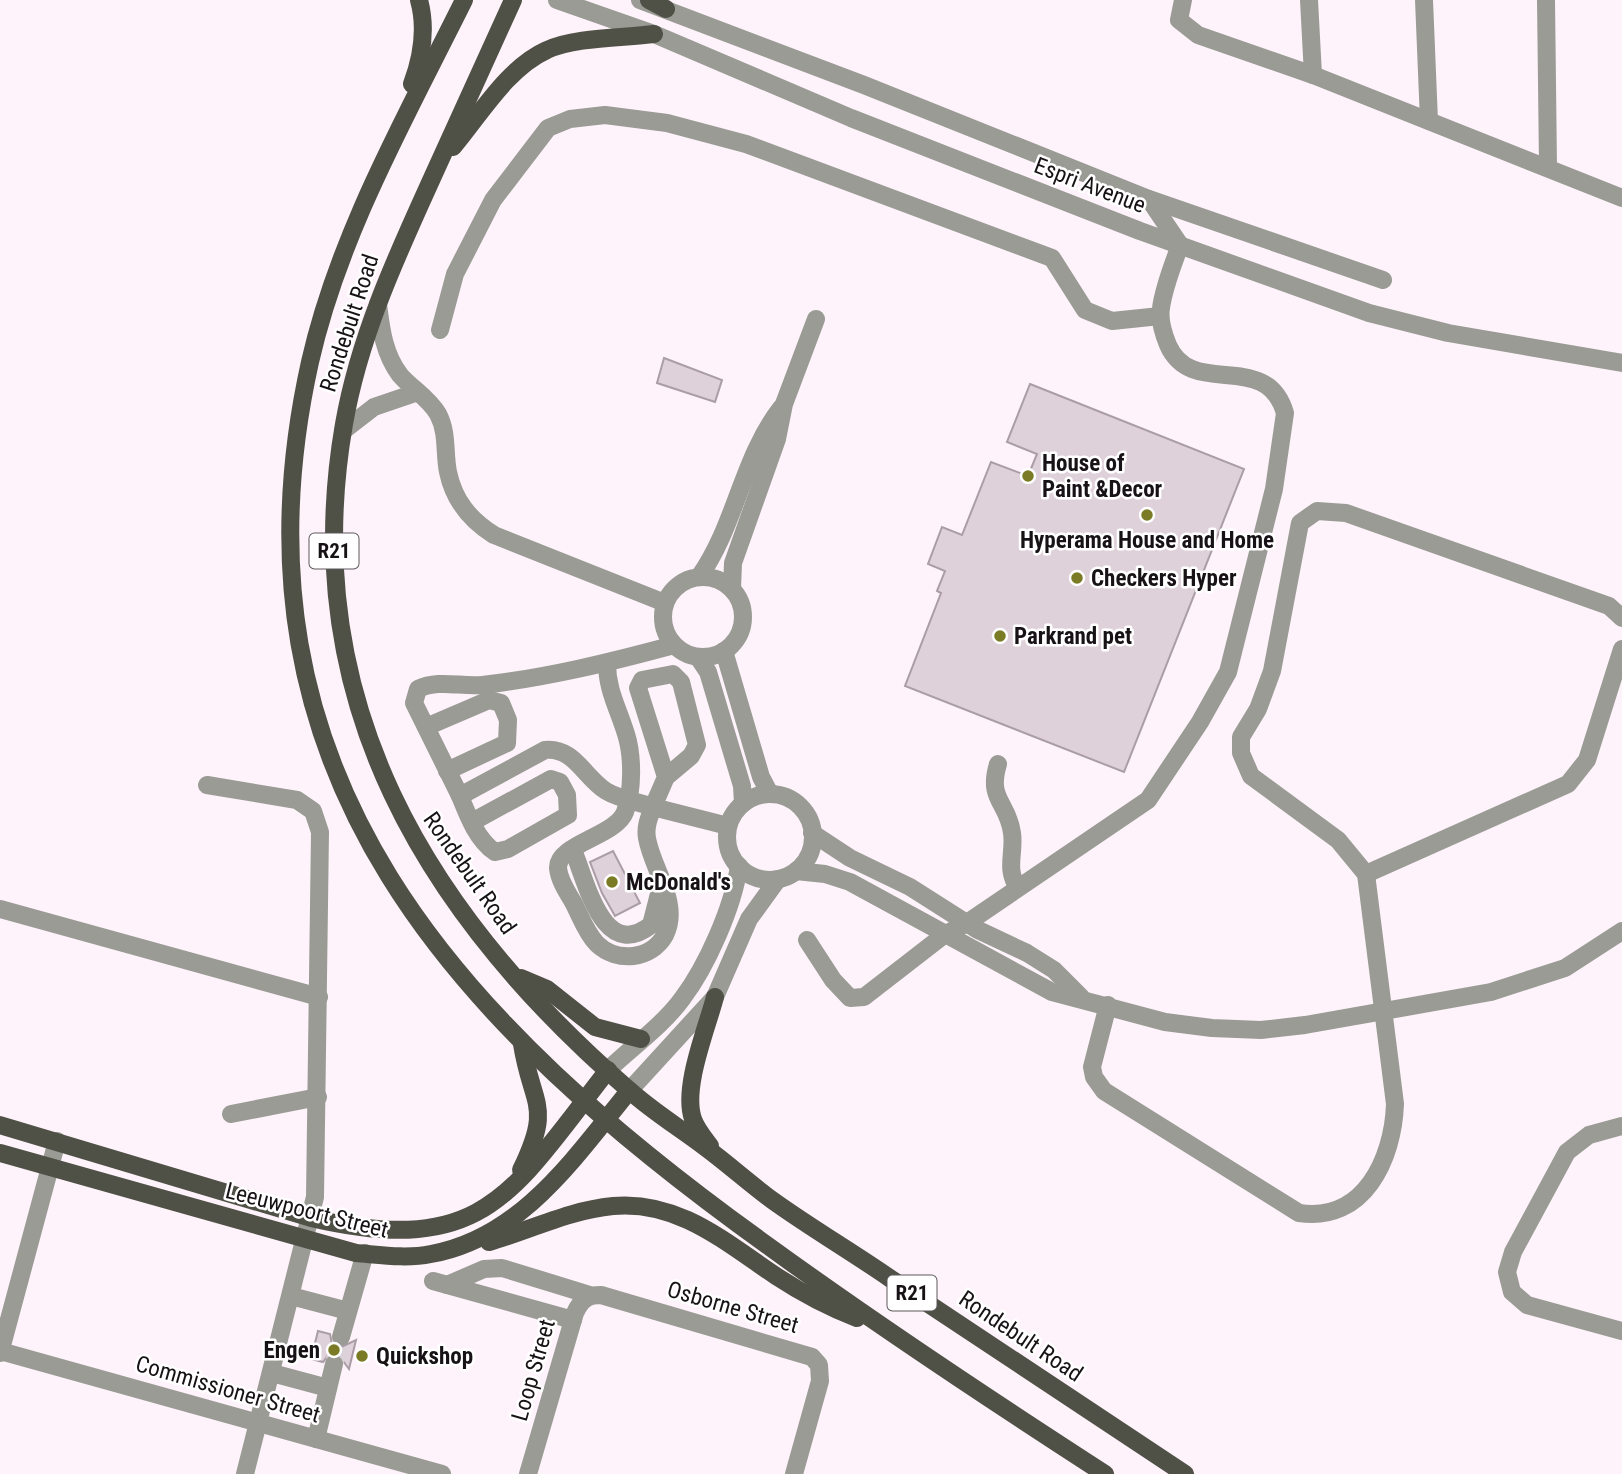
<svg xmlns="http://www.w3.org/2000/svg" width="1622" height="1474" viewBox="0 0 1622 1474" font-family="'Roboto Condensed',sans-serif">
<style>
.building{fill:#dfd1da;stroke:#aa9da5;stroke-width:2}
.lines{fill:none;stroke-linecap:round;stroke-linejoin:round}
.minor-tunnel{stroke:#dbd1d8;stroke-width:18;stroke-dasharray:18 9;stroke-linecap:butt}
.minor{stroke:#9a9b95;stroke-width:18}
.major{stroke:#505146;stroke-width:18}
.poi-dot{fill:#7a7b24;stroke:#fff;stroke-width:2.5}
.labels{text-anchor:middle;stroke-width:5;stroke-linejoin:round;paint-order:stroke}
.shield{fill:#fff;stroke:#5d595b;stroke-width:2}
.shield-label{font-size:21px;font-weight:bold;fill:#171215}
.street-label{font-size:23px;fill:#171215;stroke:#fff}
.poi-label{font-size:23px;font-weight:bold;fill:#171215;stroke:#fff;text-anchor:start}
</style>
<rect width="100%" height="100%" fill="#fef3fa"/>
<!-- building -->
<g class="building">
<path d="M 664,358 L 722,380 L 715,402 L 657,383 Z"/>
<path d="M 1030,384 L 1244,469 L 1124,772 L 905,686 L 941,593 L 937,591 L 945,571 L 928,564 L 942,527 L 962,535 L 991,462 L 1028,476 L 1037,454 L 1007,442 Z"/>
<path d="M 613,851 L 640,903 L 615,916 L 602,893 L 590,862 Z"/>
<path d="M 318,1331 L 330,1334 L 332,1344 L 339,1348 L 356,1340 L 349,1369 L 337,1353 L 330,1353 L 323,1362 L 311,1359 Z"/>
</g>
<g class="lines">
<!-- minor-tunnel -->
<path class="minor-tunnel" d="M 334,1364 L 341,1337"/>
<!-- minor -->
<g class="minor">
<path d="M 557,0 L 654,34 L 851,118 L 1140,231 L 1369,313 L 1448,333 L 1622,363"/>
<path d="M 640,0 L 864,85 L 1149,199 L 1383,280"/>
<path d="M 1183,0 L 1179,20 L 1198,35 L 1313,75 L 1622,198"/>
<path d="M 1309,0 L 1313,75"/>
<path d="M 1424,0 L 1429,121"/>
<path d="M 1546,0 L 1548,166"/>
<path d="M 1149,199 L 1180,245"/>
<path d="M 378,304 C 381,329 384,354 400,375 C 411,388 429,398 438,414 C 448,433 444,452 448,472 C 454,501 470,520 494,535 L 665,603"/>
<path d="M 440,330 L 455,274 L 493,200 L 548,128 L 570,119 L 605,115 L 667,123 L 746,144 L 1052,258 L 1085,310 L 1112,321 L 1160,316"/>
<path d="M 343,431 L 374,407 L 418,392"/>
<circle cx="703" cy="617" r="40"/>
<path d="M 699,577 C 736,525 742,458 781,408"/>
<path d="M 732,589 L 733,563 L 777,439 L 784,404 L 816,319"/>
<path d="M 724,651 L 761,777 L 770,794"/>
<path d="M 698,657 L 708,672 L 742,786 L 743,803"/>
<path d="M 426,727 L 489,700 L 501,703 L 508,720 L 507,743 L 447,771"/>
<path d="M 998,764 C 987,800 1008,802 1012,833 C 1015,852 1005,870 1018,887"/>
<path d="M 666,777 L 638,688 L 642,680 L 673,674 L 681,682 L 697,745 L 691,756 L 666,777 L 653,807 L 728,826"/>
<path d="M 207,785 L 297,800 L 313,811 L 320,832 L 315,1197 L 245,1474"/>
<circle cx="770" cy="837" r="43"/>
<path d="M 460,796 L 414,703 L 418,689 C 439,679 460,687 482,685 C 546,678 611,662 674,645"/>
<path d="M 472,822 L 551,779 L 560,782 L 567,795 L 568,815 L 508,849 L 495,852 C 477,840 468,816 460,796 L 545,750 C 574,747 584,777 606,791 C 619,799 639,802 653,807 C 649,818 645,827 647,838 C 652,869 681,903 665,935 C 651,960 617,963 597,944 C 586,933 580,915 573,902 C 567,892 559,880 558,868 C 557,844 616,836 625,812 C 633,791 633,756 626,734 C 618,708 607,690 607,663"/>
<path d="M 812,833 L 850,858 L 910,887 L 976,929 L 1027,953 L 1054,970 L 1081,997"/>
<path d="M 573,850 C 587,883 603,962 651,925 L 661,886"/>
<path d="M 796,871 L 825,874 L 850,882 L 1052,992 L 1165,1022 L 1212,1028 L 1261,1030 L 1305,1025 L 1491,992 L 1565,968 L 1622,931"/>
<path d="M 1366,874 L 1568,784 L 1587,760 L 1622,649"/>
<path d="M 0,909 L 319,997"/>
<path d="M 807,940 L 833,980 L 850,998 L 864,997 L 944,935 L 967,923 L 1148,800 L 1200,722 L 1228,672 L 1274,489 L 1285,413 C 1266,348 1192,400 1168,345 C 1163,333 1159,320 1161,308 C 1164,286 1173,265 1180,245"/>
<path d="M 1108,1005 L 1092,1067 L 1094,1077 L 1104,1091 L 1299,1213 C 1364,1223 1393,1159 1395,1104 L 1366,874 L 1338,840 L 1251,776 L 1241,753 L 1241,737 L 1258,709 L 1272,671 L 1300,523 L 1317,511 L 1346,513 L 1609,606 L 1622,618"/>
<path d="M 608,1070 C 632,1047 662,1026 682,999 C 707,966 733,907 739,866"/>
<path d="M 629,1091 L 715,997 L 749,919 L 778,879"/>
<path d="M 231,1114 L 318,1097"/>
<path d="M 1622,1126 L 1589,1135 L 1567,1152 L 1513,1252 L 1507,1272 L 1512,1292 L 1527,1305 L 1622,1331"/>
<path d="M 433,1281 L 573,1320"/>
<path d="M 447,1285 L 484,1269 L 502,1268 L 590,1295"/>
<path d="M 291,1296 L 348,1311"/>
<path d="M 341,1337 L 365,1253"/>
<path d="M 0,1351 L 442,1474"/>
<path d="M 0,1353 L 57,1141"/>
<path d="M 272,1373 L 328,1388"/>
<path d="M 316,1439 L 334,1364"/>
<path d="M 528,1474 L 575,1313 C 581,1300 587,1295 601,1295 L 812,1357 L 819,1365 L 820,1381 L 794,1474"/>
</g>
<!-- major -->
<g class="major">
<path d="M 464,0 C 406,117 339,234 310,362 C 218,776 460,1025 771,1248 C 880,1327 992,1401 1105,1474"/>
<path d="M 513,0 C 488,55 463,110 438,165 C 400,249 360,332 344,424 C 296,700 426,914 629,1090 C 652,1111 680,1128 705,1147 C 728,1164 749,1183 772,1200 C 811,1228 852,1252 891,1279 C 989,1344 1087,1409 1185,1474"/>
<path d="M 649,0 L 666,9"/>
<path d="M 412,84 C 422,57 427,29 419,0"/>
<path d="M 453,147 C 480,115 507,68 547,50 C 574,37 623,38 654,34"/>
<path d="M 521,978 L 547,989 L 595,1027 L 641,1039"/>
<path d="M 0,1125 L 311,1218 C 484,1258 511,1194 608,1070"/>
<path d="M 710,1146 C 704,1138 696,1128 693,1119 C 682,1088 707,1028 715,997"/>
<path d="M 0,1153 L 356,1253 C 381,1255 406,1259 431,1254 C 521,1238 575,1157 629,1091"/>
<path d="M 521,1170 C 553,1104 532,1107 522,1044"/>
<path d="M 489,1242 C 530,1230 570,1210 613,1206 C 678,1200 725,1242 776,1276 C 802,1293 828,1307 857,1318"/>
</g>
</g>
<!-- markers -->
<g class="poi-dot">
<circle cx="1028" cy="476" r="7"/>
<circle cx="1147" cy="515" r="7"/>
<circle cx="1077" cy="578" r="7"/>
<circle cx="1000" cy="636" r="7"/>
<circle cx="612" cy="882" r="7"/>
<circle cx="334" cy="1350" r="7"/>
<circle cx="362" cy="1356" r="7"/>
</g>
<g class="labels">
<!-- shield labels -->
<g class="shield">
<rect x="309.5" y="533.5" width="49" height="35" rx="5"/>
<rect x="887.5" y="1275.5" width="49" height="35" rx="5"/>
</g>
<g class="shield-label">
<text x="334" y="558">R21</text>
<text x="912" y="1300">R21</text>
</g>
<!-- street labels -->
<g class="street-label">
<text transform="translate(1090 185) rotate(21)" y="8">Espri Avenue</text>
<text transform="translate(349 323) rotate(-72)" y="8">Rondebult Road</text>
<text transform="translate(470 873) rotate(55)" y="8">Rondebult Road</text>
<text transform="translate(307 1210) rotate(14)" y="8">Leeuwpoort Street</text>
<text transform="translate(733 1307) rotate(16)" y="8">Osborne Street</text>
<text transform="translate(1021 1336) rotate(34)" y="8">Rondebult Road</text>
<text transform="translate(533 1370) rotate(-74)" y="8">Loop Street</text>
<text transform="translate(228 1389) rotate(16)" y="8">Commissioner Street</text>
</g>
<!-- poi labels -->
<g class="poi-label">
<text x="1042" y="471">House of<tspan x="1042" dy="26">Paint &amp;Decor</tspan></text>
<text x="1147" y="548" text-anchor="middle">Hyperama House and Home</text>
<text x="1091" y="586">Checkers Hyper</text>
<text x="1014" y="644">Parkrand pet</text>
<text x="626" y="890">McDonald's</text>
<text x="320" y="1358" text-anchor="end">Engen</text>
<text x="376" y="1364">Quickshop</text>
</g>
</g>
</svg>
